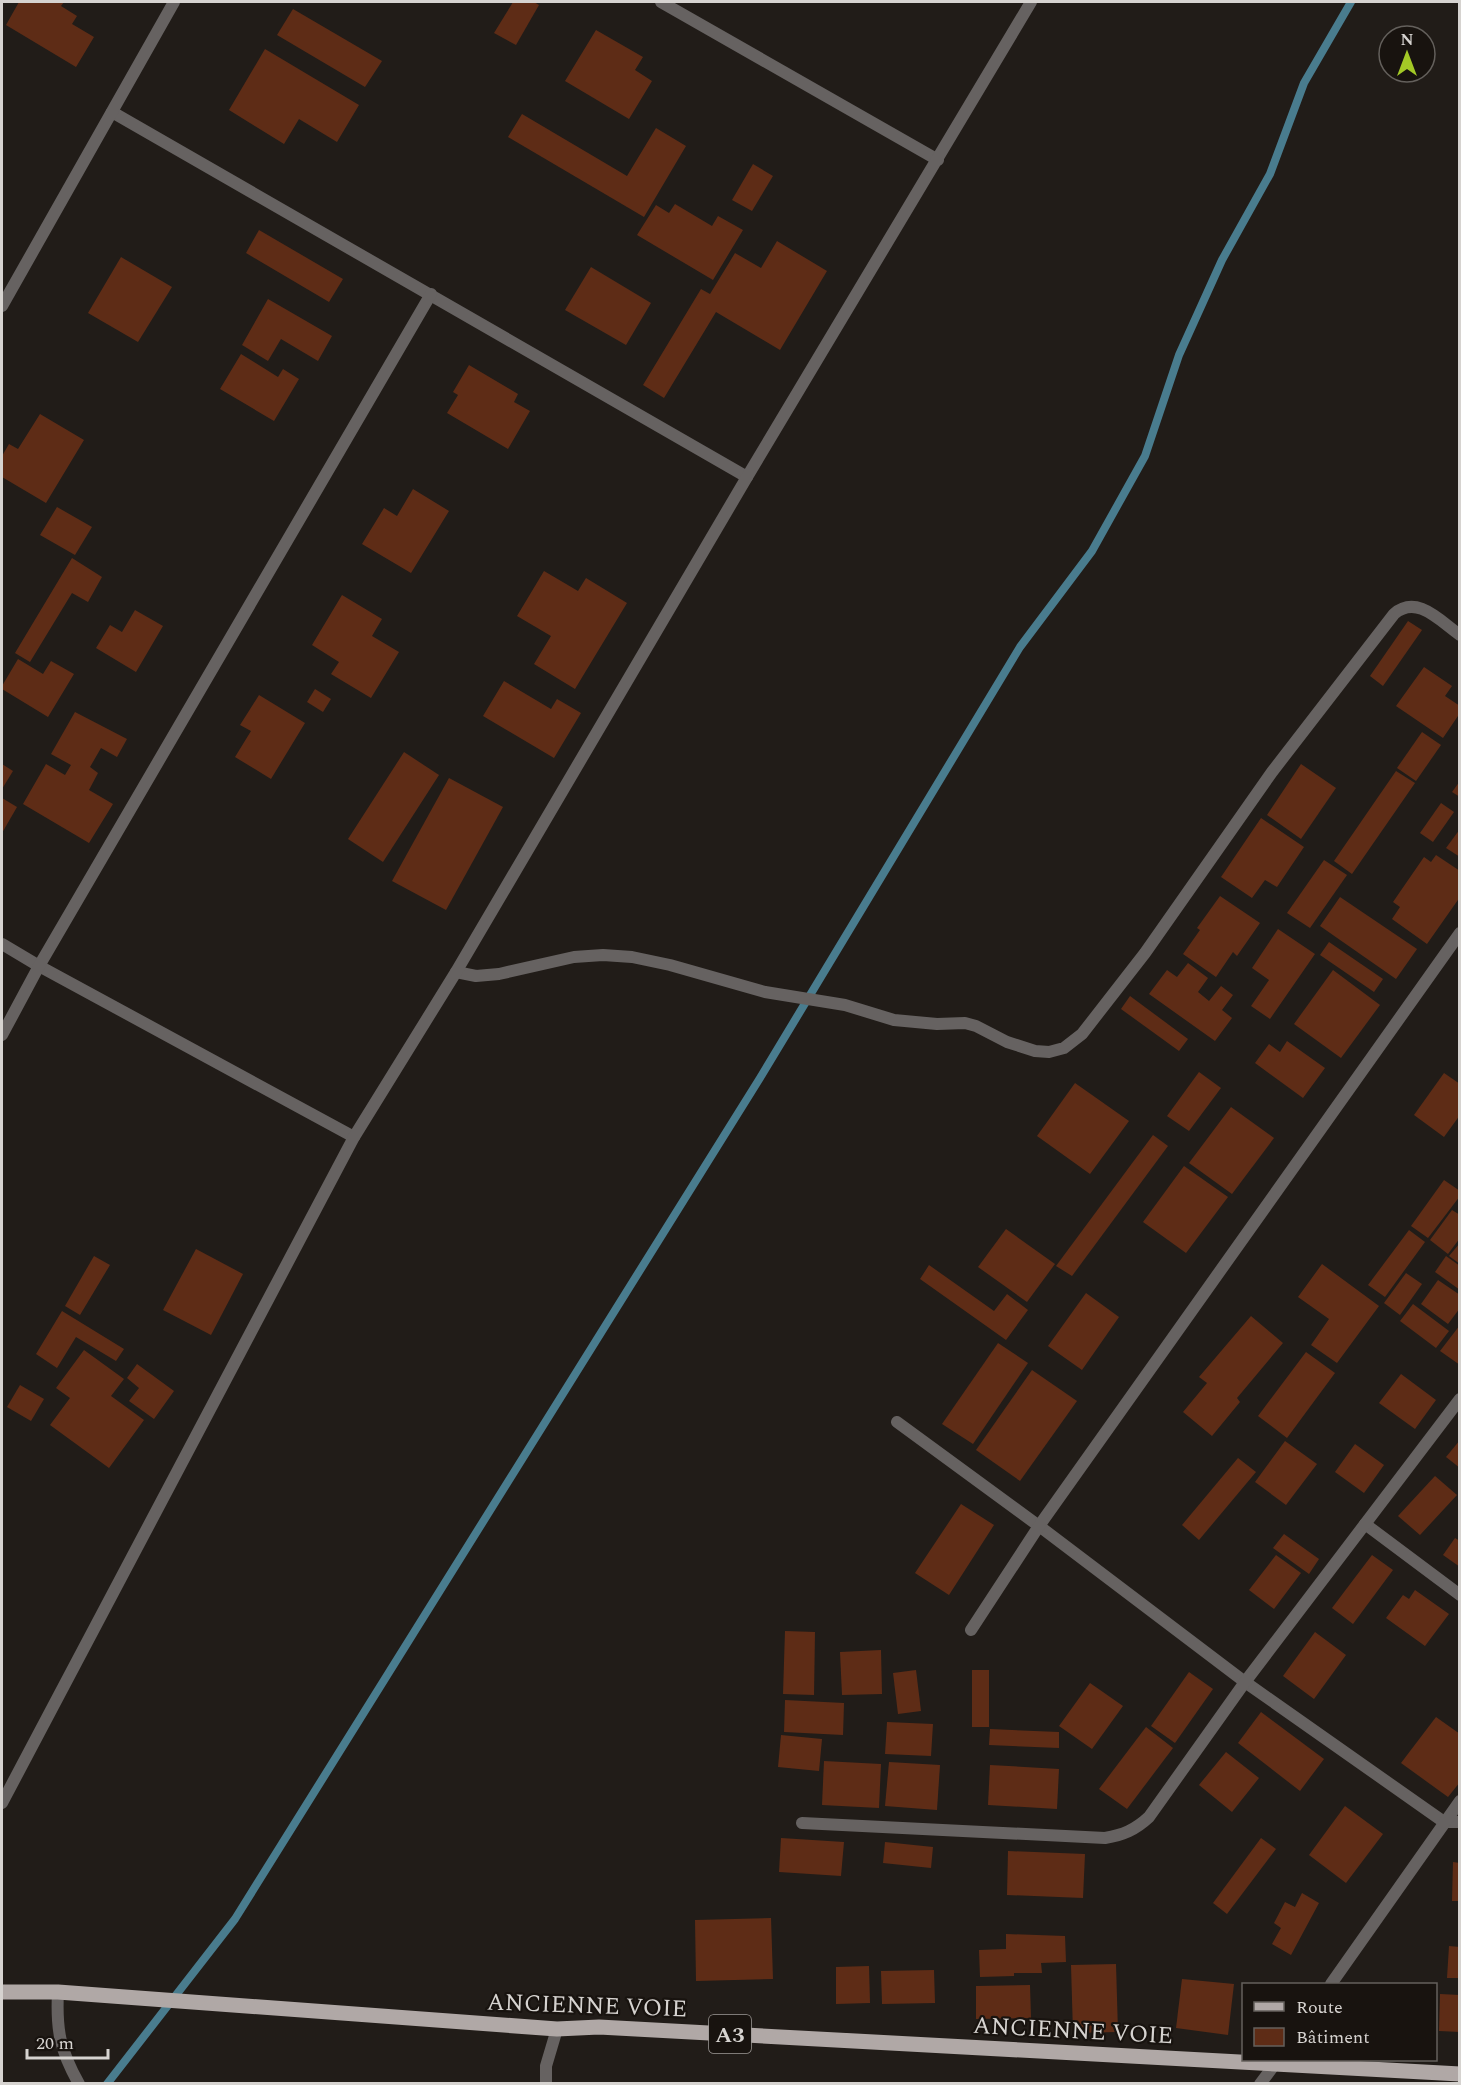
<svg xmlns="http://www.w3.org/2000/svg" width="1461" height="2085" viewBox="0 0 1461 2085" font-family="Spectral,serif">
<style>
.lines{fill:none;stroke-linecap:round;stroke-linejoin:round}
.stream{stroke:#497c8e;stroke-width:8}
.building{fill:#5e2c16}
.minor{stroke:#666261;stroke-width:12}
.primary{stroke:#b0a8a6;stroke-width:15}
.labels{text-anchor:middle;stroke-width:4.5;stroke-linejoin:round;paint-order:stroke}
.shield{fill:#18130f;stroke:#9d9996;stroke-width:1.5}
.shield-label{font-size:22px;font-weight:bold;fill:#d6d3d0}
.street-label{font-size:24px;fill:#d6d3d0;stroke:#18130f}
</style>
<rect width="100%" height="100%" fill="#211c18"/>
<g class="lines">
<!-- stream -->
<path class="stream" d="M 107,2084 L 235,1919 L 760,1078 L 1020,647 L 1092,551 L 1145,456 L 1179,355 L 1222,260 L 1270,174 L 1304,83 L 1351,2"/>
</g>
<!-- building -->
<g class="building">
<path d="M 19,2 L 37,3 L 38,2 L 64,2 L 61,6 L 77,16 L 72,24 L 94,37 L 76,67 L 6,25 Z"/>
<path d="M 513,2 L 534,2 L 539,5 L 516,45 L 494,33 Z"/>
<path d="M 293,9 L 382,61 L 365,87 L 277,35 Z"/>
<path d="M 596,30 L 643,57 L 635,70 L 652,81 L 629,119 L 565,81 Z"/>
<path d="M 265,49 L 359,105 L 337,142 L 299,119 L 284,144 L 229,110 Z"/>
<path d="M 522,114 L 627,176 L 656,128 L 686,146 L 644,217 L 508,137 Z"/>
<path d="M 753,164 L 773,176 L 752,211 L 732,200 Z"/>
<path d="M 675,204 L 712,226 L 718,216 L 743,230 L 713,280 L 637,235 L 656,205 L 669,213 Z"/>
<path d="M 259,230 L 343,279 L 329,302 L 246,253 Z"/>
<path d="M 777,241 L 827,271 L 780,350 L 716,312 L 664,398 L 643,385 L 701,289 L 710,294 L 735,253 L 761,268 Z"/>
<path d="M 121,257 L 172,287 L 138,342 L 88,313 Z"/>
<path d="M 591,267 L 651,303 L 626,345 L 565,310 Z"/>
<path d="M 268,299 L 332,336 L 318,361 L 281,339 L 268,361 L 242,345 Z"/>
<path d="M 241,354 L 278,377 L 283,369 L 299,379 L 274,421 L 220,389 Z"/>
<path d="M 469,365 L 518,394 L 514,402 L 530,411 L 508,449 L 447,413 L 458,395 L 453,392 Z"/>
<path d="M 40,414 L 84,440 L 46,503 L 2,477 L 2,456 L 9,444 L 18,449 Z"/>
<path d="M 413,489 L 449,511 L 411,573 L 362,544 L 384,508 L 397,516 Z"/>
<path d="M 57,507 L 92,527 L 75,555 L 40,535 Z"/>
<path d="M 72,558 L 102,577 L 88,602 L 72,593 L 30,662 L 15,653 Z"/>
<path d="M 544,571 L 578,591 L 586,578 L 627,603 L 575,689 L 534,664 L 551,636 L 517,616 Z"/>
<path d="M 342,595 L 382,619 L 372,636 L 399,652 L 371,698 L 331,674 L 339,662 L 312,645 Z"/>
<path d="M 135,610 L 163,626 L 136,672 L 96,648 L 110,625 L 122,632 Z"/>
<path d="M 1408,621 L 1422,630 L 1383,686 L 1370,676 Z"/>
<path d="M 18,659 L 43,674 L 51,661 L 74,674 L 48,717 L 2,689 L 2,686 Z"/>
<path d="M 1424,667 L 1452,686 L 1445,696 L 1460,706 L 1460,713 L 1443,738 L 1396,706 Z"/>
<path d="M 504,681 L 551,709 L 557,699 L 581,713 L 554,758 L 483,716 Z"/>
<path d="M 315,689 L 331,699 L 323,712 L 307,702 Z"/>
<path d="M 259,695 L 305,723 L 271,779 L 235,757 L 251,731 L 240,725 Z"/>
<path d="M 75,712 L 127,739 L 117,757 L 101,748 L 90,767 L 98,773 L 89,790 L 113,804 L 89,843 L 23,804 L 46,764 L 65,775 L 71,765 L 51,754 Z"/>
<path d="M 1422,732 L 1441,745 L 1416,781 L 1397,768 Z"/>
<path d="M 404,752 L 439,775 L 383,862 L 348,839 Z"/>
<path d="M 2,764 L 13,771 L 2,789 Z"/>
<path d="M 1301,764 L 1336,788 L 1301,839 L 1267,815 Z"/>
<path d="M 1396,771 L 1415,783 L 1352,874 L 1334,861 Z"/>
<path d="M 449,778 L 503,807 L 446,910 L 392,881 Z"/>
<path d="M 1460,781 L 1460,797 L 1452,792 Z"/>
<path d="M 2,798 L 17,807 L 2,833 Z"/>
<path d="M 1441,803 L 1454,812 L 1433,842 L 1420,833 Z"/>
<path d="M 1261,818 L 1304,847 L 1277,887 L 1265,880 L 1252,898 L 1221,877 Z"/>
<path d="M 1460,829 L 1460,857 L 1446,848 Z"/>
<path d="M 1436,855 L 1460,871 L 1460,897 L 1427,944 L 1392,919 L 1400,907 L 1393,902 L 1424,857 L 1431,862 Z"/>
<path d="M 1324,860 L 1347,875 L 1310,928 L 1287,913 Z"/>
<path d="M 1220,896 L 1260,923 L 1237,956 L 1233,952 L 1216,977 L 1183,954 L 1200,930 L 1197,928 Z"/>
<path d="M 1340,897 L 1417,949 L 1396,979 L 1320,926 Z"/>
<path d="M 1278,929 L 1315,954 L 1270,1019 L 1251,1006 L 1269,980 L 1252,968 Z"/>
<path d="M 1329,942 L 1383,979 L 1374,992 L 1320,955 Z"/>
<path d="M 1188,963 L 1208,978 L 1198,992 L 1209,1001 L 1221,986 L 1233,995 L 1222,1010 L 1232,1018 L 1215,1041 L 1149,994 L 1167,970 L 1177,977 Z"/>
<path d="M 1333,970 L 1380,1005 L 1341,1058 L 1294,1024 Z"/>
<path d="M 1130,996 L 1188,1039 L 1179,1051 L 1121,1009 Z"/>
<path d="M 1287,1041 L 1325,1068 L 1303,1098 L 1255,1063 L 1269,1044 L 1280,1052 Z"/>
<path d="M 1199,1072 L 1221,1088 L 1189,1131 L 1167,1116 Z"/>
<path d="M 1444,1073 L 1460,1084 L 1460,1115 L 1444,1137 L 1414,1115 Z"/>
<path d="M 1075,1083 L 1129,1121 L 1090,1174 L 1037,1136 Z"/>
<path d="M 1231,1107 L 1274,1138 L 1232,1194 L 1189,1163 Z"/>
<path d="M 1153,1135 L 1168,1146 L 1072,1276 L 1056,1266 Z"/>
<path d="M 1184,1166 L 1228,1197 L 1186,1253 L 1143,1222 Z"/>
<path d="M 1444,1180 L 1460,1191 L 1460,1196 L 1428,1238 L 1411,1226 Z"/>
<path d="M 1452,1210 L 1460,1215 L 1460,1238 L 1448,1254 L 1430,1240 Z"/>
<path d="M 1006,1229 L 1055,1264 L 1027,1302 L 978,1267 Z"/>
<path d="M 1409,1230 L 1425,1242 L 1385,1297 L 1368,1285 Z"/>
<path d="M 1460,1243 L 1460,1264 L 1449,1256 Z"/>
<path d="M 196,1249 L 243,1274 L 211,1335 L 163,1310 Z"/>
<path d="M 94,1256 L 110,1265 L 80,1315 L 65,1306 Z"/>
<path d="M 1446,1256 L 1460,1266 L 1460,1290 L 1435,1272 Z"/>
<path d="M 1322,1264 L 1379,1306 L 1337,1363 L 1311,1345 L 1329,1319 L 1298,1297 Z"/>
<path d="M 929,1265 L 994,1311 L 1007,1294 L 1028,1310 L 1006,1340 L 920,1279 Z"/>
<path d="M 1406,1273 L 1422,1284 L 1400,1315 L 1384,1303 Z"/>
<path d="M 1438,1280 L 1460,1295 L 1460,1308 L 1448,1324 L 1421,1304 Z"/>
<path d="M 1086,1293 L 1119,1317 L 1082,1370 L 1048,1346 Z"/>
<path d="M 1413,1304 L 1449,1331 L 1436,1348 L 1400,1321 Z"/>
<path d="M 62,1311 L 124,1349 L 116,1361 L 76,1337 L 57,1368 L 36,1354 Z"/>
<path d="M 1251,1316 L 1283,1343 L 1237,1398 L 1240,1402 L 1212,1436 L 1183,1412 L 1207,1383 L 1199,1377 Z"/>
<path d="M 1460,1325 L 1460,1365 L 1440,1351 Z"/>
<path d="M 998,1343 L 1028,1363 L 973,1444 L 942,1424 Z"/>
<path d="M 84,1350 L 124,1379 L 111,1396 L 144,1420 L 109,1468 L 50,1425 L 70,1398 L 56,1388 Z"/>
<path d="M 1306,1352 L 1335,1373 L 1287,1438 L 1258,1416 Z"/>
<path d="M 137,1364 L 174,1391 L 154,1419 L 129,1401 L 139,1388 L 127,1378 Z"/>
<path d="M 1032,1370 L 1077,1401 L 1020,1481 L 976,1450 Z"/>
<path d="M 1401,1374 L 1436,1400 L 1415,1429 L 1379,1403 Z"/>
<path d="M 20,1385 L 44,1399 L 31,1421 L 7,1407 Z"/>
<path d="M 1460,1440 L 1460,1468 L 1446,1457 Z"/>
<path d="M 1285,1441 L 1317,1464 L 1286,1505 L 1255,1482 Z"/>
<path d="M 1355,1444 L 1384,1465 L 1364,1493 L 1335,1472 Z"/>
<path d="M 1238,1458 L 1256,1472 L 1199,1540 L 1182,1525 Z"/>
<path d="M 1435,1476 L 1457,1495 L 1420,1535 L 1398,1516 Z"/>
<path d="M 961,1504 L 994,1525 L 949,1595 L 915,1573 Z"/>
<path d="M 1284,1534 L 1319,1559 L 1309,1574 L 1273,1548 Z"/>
<path d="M 1455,1538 L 1460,1541 L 1460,1567 L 1443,1555 Z"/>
<path d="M 1276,1555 L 1301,1573 L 1274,1609 L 1249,1590 Z"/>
<path d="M 1372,1555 L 1393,1570 L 1353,1624 L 1332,1608 Z"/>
<path d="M 1415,1590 L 1449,1614 L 1425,1646 L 1386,1618 L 1403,1595 L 1409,1599 Z"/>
<path d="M 785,1631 L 815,1632 L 814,1695 L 783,1694 Z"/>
<path d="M 1315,1632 L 1346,1655 L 1314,1699 L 1283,1676 Z"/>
<path d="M 881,1650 L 882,1694 L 842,1695 L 840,1652 Z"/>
<path d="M 916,1670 L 921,1711 L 898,1714 L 893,1673 Z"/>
<rect x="972" y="1670" width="17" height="57"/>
<path d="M 1189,1672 L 1213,1689 L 1175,1743 L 1151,1726 Z"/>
<path d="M 1090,1683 L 1123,1706 L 1092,1749 L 1059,1726 Z"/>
<path d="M 785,1700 L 844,1703 L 843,1735 L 784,1732 Z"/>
<path d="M 1261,1712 L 1324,1759 L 1300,1791 L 1238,1743 Z"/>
<path d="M 1436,1717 L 1460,1734 L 1460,1782 L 1448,1797 L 1401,1763 Z"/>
<path d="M 887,1722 L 933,1724 L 931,1756 L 885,1754 Z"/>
<path d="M 1146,1727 L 1173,1748 L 1127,1809 L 1099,1789 Z"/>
<path d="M 990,1729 L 1059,1732 L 1059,1748 L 989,1745 Z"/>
<path d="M 781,1735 L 822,1739 L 819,1771 L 778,1767 Z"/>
<path d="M 1226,1752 L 1259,1778 L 1232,1812 L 1199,1785 Z"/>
<path d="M 824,1761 L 881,1764 L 879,1808 L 822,1805 Z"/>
<path d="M 889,1762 L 940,1765 L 937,1810 L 885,1806 Z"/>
<path d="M 990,1765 L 1059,1769 L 1057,1809 L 988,1805 Z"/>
<path d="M 1345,1806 L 1383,1834 L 1346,1883 L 1309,1855 Z"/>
<path d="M 781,1838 L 844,1842 L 841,1876 L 779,1872 Z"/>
<path d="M 1261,1838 L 1276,1849 L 1227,1914 L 1213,1903 Z"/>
<path d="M 885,1842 L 933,1847 L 931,1868 L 883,1863 Z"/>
<path d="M 1008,1851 L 1085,1854 L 1083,1898 L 1007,1895 Z"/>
<path d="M 1453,1862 L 1460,1863 L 1460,1901 L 1452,1901 Z"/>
<path d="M 1302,1893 L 1319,1903 L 1291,1955 L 1272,1944 L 1281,1928 L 1274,1923 L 1285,1902 L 1295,1907 Z"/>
<path d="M 771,1918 L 773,1979 L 696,1981 L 695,1920 Z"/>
<path d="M 1006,1934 L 1065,1936 L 1066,1962 L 1041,1963 L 1042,1973 L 1014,1973 L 1014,1976 L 980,1977 L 979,1950 L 1006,1949 Z"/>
<path d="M 1449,1946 L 1460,1947 L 1460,1978 L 1447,1978 Z"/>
<path d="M 1116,1964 L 1118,2032 L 1073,2033 L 1071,1965 Z"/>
<path d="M 869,1966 L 870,2003 L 836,2004 L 836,1967 Z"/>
<path d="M 934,1970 L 935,2003 L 882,2004 L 881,1971 Z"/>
<path d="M 1182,1979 L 1234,1984 L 1228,2035 L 1176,2028 Z"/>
<path d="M 1030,1985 L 1031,2018 L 976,2019 L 976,1986 Z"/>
<path d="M 1440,1994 L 1460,1995 L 1460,2032 L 1439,2031 Z"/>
</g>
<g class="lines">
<!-- minor -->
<g class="minor">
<path d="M 661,2 L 938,160"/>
<path d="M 112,112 L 747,477"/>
<path d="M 2,306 L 174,2"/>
<path d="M 2,944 L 39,966 L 354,1137"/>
<path d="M 456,972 L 476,976 L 499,974 L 574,957 L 603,955 L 632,957 L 670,965 L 765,992 L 845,1005 L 894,1020 L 937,1024 L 965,1023 L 976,1026 L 1007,1042 L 1035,1051 L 1049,1052 L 1064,1048 L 1082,1034 L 1145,953 L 1272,772 L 1394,614 C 1417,594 1440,621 1460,635"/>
<path d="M 2,1035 L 39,966 L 431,294"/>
<path d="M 897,1422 L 1039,1526 L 1245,1682 L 1444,1822 L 1460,1822"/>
<path d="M 1365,1524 L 1460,1595"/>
<path d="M 971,1630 L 1039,1526 L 1460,933"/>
<path d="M 2,1803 L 354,1137 L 456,972 L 747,477 L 1031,2"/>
<path d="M 802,1823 L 1105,1838 C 1123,1835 1135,1830 1149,1817 L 1245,1682 L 1460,1399"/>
<path d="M 1331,1984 L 1460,1801"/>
<path d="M 58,1992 C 56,2030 60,2050 79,2084"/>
<path d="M 546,2084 L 546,2066 L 557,2029"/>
<path d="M 1260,2084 L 1278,2060"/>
</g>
<!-- primary -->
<path class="primary" d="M 2,1992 L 58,1992 L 557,2029 L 599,2027 L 1460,2074"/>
</g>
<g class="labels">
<!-- shield labels -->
<rect class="shield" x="709" y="2015" width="42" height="38" rx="4.5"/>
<g class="shield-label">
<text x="730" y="2042">A3</text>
</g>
<!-- street labels -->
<g class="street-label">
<text transform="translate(587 2005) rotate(2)" y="8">ANCIENNE VOIE</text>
<text transform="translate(1073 2030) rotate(3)" y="8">ANCIENNE VOIE</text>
</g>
</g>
<!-- border -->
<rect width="1461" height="2085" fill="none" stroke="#d6d3d0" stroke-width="6"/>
<!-- legend -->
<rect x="1242" y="1983" width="195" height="78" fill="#18130f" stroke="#64605c" stroke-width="1.5"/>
<rect x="1254" y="2002" width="30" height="9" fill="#b0a8a6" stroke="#64605c" stroke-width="1.5"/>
<text x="1296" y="2013" font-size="18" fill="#d6d3d0">Route</text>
<rect x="1254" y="2028" width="30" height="18" fill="#5e2c16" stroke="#64605c" stroke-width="1.5"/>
<text x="1296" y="2043" font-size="18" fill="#d6d3d0">Bâtiment</text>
<!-- north arrow -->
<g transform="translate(1407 54)"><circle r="28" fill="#18130f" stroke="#64605c" stroke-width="1.5"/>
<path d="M0-4.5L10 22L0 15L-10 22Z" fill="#a3c926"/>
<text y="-9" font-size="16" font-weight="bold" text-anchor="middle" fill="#d6d3d0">N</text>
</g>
<!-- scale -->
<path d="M27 2049v9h81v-9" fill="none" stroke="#d6d3d0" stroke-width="3"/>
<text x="36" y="2049" font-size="18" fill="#d6d3d0" stroke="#18130f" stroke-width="4.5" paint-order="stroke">20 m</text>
</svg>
